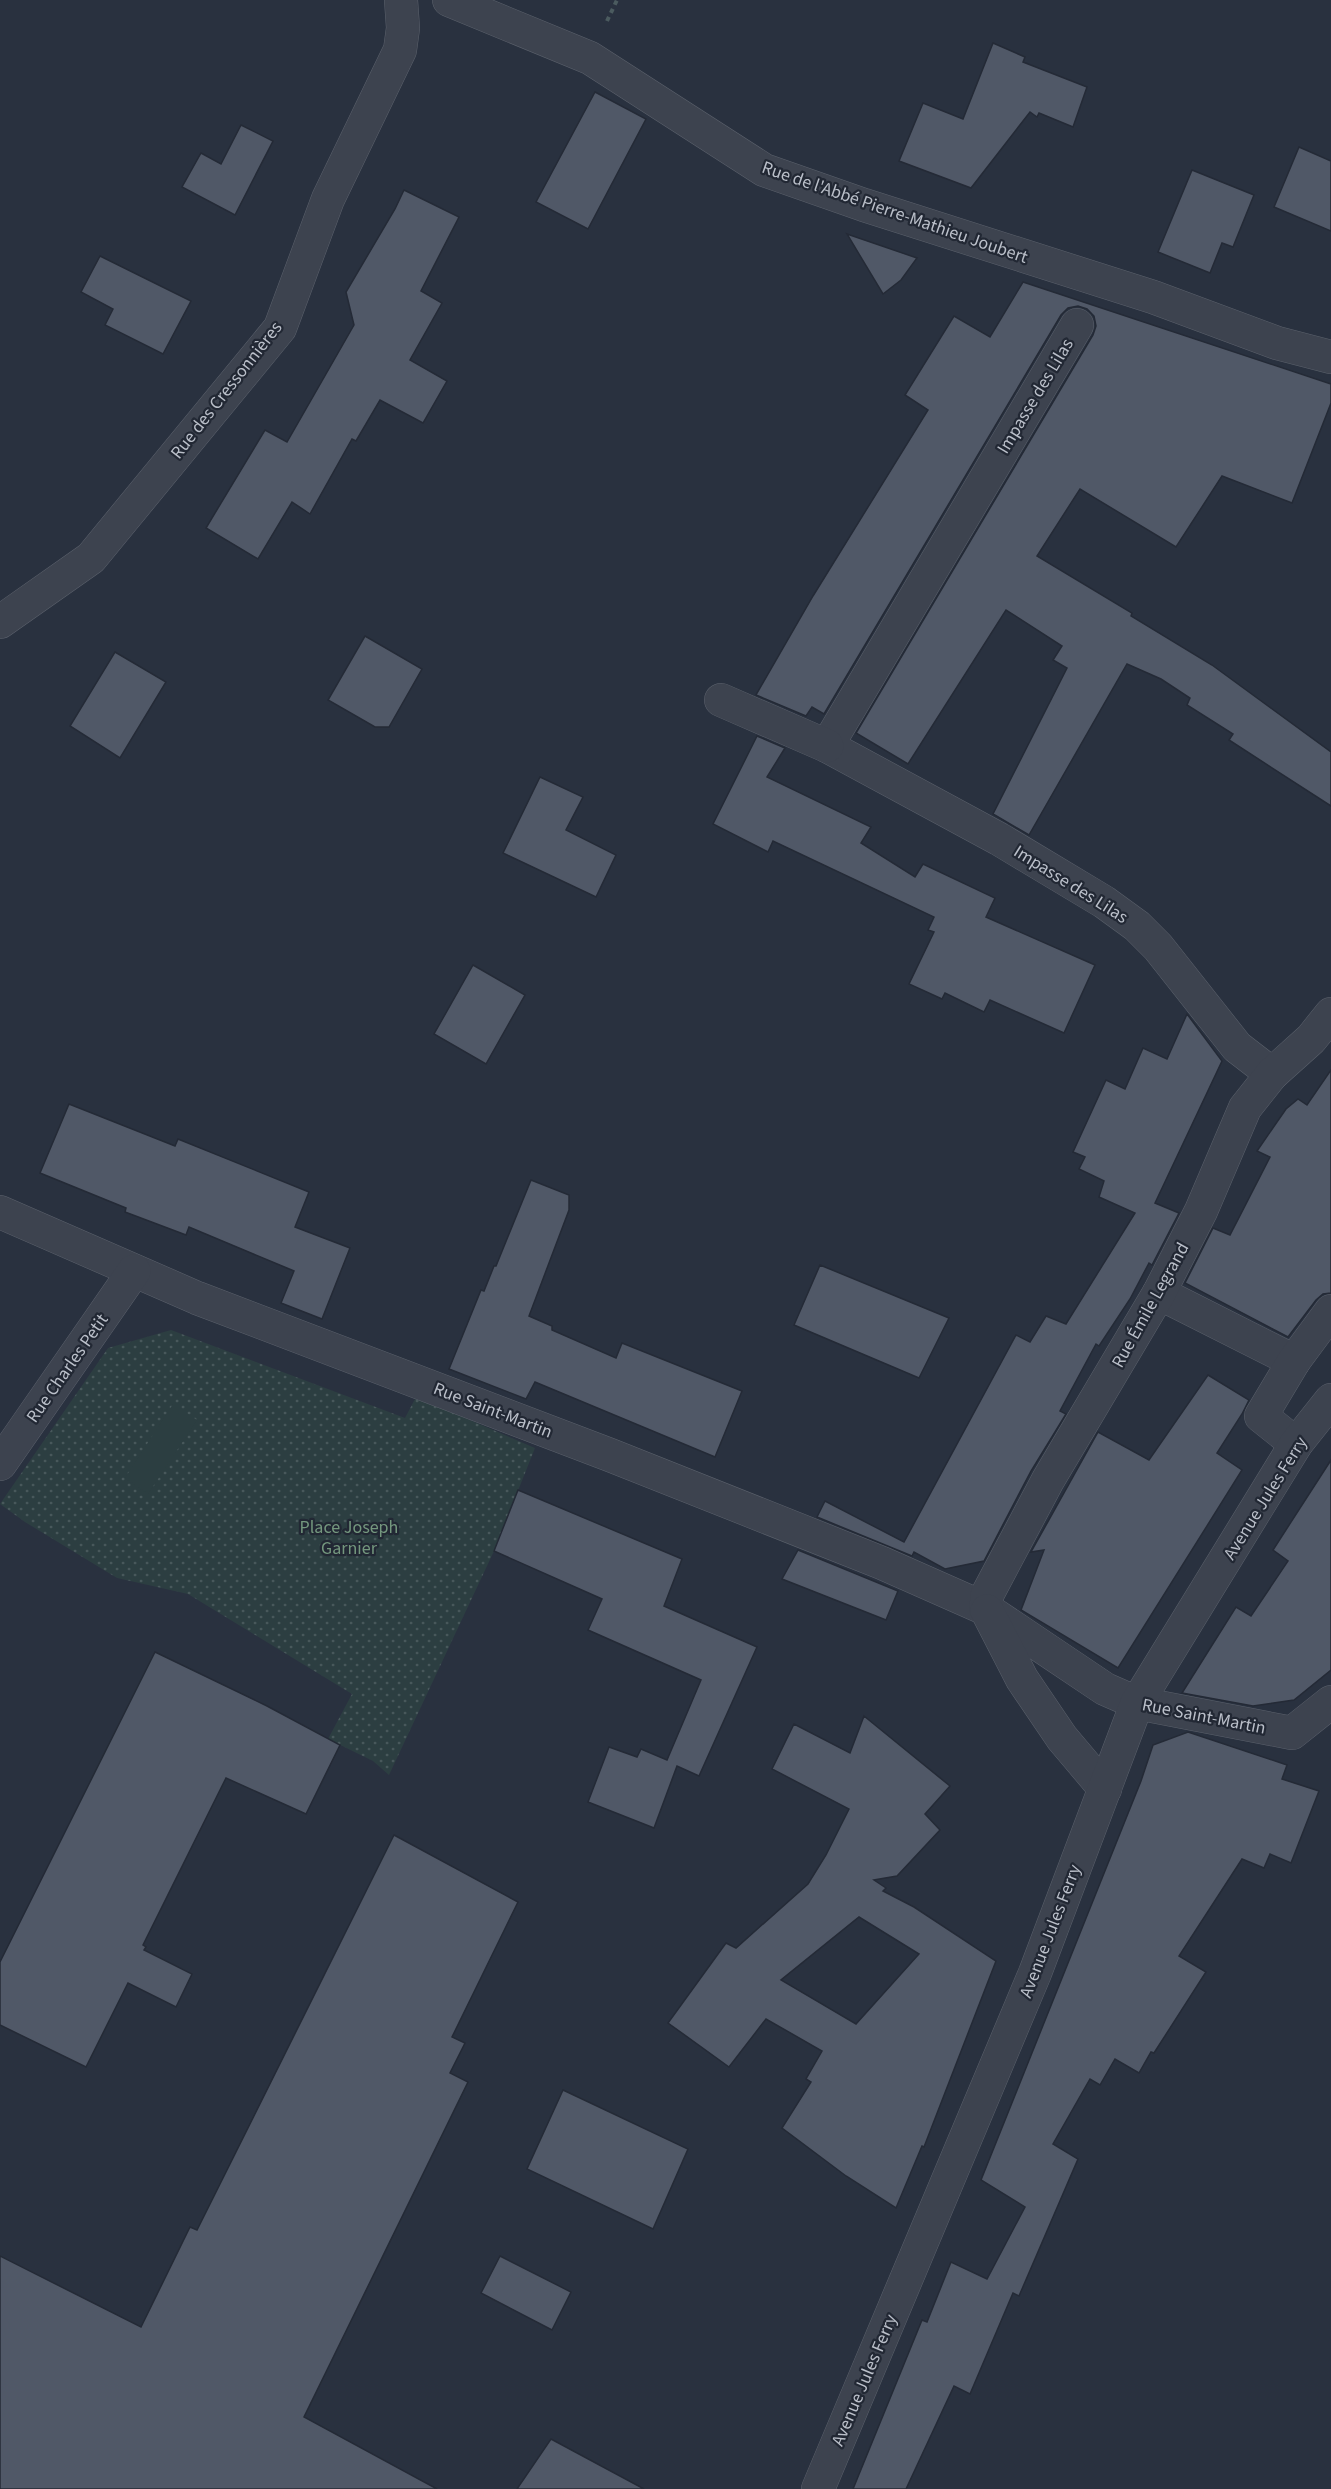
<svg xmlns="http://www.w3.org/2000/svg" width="1331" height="2489" viewBox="0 0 1331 2489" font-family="'Source Sans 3',sans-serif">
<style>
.grass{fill:url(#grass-dots)}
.garden{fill:#2c3e41}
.building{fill:#505867;stroke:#242a36;stroke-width:1.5;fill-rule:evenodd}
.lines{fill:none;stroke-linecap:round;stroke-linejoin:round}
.minor-casing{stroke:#5b616c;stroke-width:34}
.path{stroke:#4b5b5f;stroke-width:4;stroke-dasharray:4.5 4.5;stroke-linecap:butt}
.minor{stroke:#3d434f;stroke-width:33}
.labels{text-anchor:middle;stroke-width:4.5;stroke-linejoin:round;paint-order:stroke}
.street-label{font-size:18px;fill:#babfc9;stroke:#222834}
.park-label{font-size:18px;fill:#74977e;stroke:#222834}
</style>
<defs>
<pattern id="grass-dots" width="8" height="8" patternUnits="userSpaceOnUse" patternTransform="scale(1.5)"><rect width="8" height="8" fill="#2c3e41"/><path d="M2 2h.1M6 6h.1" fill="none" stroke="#48585b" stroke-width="1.8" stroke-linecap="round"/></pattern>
</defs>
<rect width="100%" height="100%" fill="#29313f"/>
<!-- grass -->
<path class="grass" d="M 171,1330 L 405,1418 L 416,1397 L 535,1448 L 494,1551 L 389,1775 L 373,1761 L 328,1739 L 352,1694 L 188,1594 L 117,1578 L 25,1522 L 0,1504 L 108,1348 Z"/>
<!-- garden -->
<path class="garden" d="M 173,1404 L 197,1420 L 148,1494 L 125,1478 Z"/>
<!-- building -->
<g class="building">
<path d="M 993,43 L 1025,57 L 1023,62 L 1087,87 L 1073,127 L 1039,113 L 1037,117 L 1030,112 L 971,188 L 899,161 L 923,103 L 963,119 Z"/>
<path d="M 595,92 L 646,119 L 588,229 L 536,202 Z"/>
<path d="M 241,125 L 273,141 L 235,215 L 182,187 L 201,153 L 221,164 Z"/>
<path d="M 1299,147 L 1331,161 L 1331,231 L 1274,207 Z"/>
<path d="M 1192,170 L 1254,195 L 1233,247 L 1222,243 L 1210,273 L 1158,252 Z"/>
<path d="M 404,190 L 459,217 L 421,291 L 442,303 L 410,360 L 447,381 L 423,423 L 380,400 L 356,441 L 352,439 L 310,514 L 292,502 L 258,559 L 206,528 L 265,430 L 287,442 L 354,325 L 346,292 L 395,209 Z"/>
<path d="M 847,234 L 917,258 L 901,280 L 883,294 Z"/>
<path d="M 100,256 L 191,301 L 163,354 L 105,325 L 113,309 L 81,292 Z"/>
<path d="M 1023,282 L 1331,384 L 1331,403 L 1292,503 L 1222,476 L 1176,547 L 1080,489 L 1037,556 L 1132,613 L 1131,616 L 1212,665 L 1331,752 L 1331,806 L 1229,740 L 1233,734 L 1187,705 L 1190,698 L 1161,679 L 1127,664 L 1029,835 L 993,814 L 1067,668 L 1053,660 L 1062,646 L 1006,610 L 908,764 L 856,733 L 1093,335 L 1096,326 L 1094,316 L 1087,309 L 1078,306 L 1068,308 L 1061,315 L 824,714 L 812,707 L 806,716 L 756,695 L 813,596 L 928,410 L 905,395 L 954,316 L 990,337 Z"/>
<path d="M 365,636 L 422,669 L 389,727 L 375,727 L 328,700 Z"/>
<path d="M 115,652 L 166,682 L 120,758 L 70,726 Z"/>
<path d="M 757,736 L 785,748 L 767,777 L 871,827 L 861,843 L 915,877 L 923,864 L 995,898 L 986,917 L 1095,965 L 1064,1033 L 990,1000 L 984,1012 L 945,993 L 942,999 L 909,984 L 934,932 L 928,930 L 934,917 L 773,841 L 768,852 L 713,824 Z"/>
<path d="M 540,777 L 583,797 L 566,830 L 616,855 L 596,897 L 503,853 Z"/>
<path d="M 473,965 L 525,995 L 486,1064 L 434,1034 Z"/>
<path d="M 1187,1014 L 1222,1061 L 1155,1203 L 1179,1213 L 1152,1265 L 1149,1263 L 1130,1299 L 1099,1346 L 1096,1344 L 1060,1411 L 1066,1414 L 1031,1471 L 984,1561 L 945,1569 L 914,1552 L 912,1556 L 817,1517 L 825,1501 L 904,1542 L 1016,1335 L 1030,1342 L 1046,1316 L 1066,1324 L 1135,1213 L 1099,1197 L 1104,1181 L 1079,1169 L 1085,1157 L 1073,1152 L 1106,1080 L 1125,1089 L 1143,1048 L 1167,1059 Z"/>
<path d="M 1331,1070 L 1331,1293 L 1323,1294 L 1316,1300 L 1288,1337 L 1185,1283 L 1213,1228 L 1230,1235 L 1270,1157 L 1257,1151 L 1286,1109 L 1298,1099 L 1307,1105 Z"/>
<path d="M 69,1104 L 175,1146 L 178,1139 L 309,1192 L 295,1227 L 350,1248 L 322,1319 L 281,1303 L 294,1271 L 189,1227 L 186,1235 L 125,1212 L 126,1208 L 40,1173 Z"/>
<path d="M 531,1180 L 569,1195 L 569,1210 L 529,1316 L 552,1326 L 552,1330 L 616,1358 L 622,1343 L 742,1391 L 715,1457 L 535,1382 L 526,1399 L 449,1369 L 481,1290 L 484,1291 L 494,1266 L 496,1266 Z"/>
<path d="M 820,1265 L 949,1318 L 919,1378 L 794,1325 Z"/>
<path d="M 1208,1375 L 1249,1400 L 1242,1414 L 1217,1453 L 1242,1470 L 1118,1668 L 1021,1610 L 1044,1550 L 1031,1552 L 1098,1432 L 1149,1460 Z"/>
<path d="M 1331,1460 L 1331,1670 L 1294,1700 L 1253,1706 L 1182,1693 L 1236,1607 L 1251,1616 L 1288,1561 L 1273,1550 Z"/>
<path d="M 518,1490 L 682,1559 L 664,1606 L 757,1647 L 699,1776 L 677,1766 L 654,1828 L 588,1802 L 609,1747 L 637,1757 L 641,1749 L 667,1760 L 701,1680 L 588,1630 L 602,1599 L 494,1551 Z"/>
<path d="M 798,1550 L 898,1591 L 886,1620 L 782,1579 Z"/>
<path d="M 155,1652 L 267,1706 L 340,1745 L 306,1814 L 226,1778 L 143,1945 L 146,1947 L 144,1950 L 192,1974 L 176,2007 L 128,1983 L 86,2067 L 0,2025 L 0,1962 Z"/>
<path d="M 864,1716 L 950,1786 L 925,1814 L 940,1830 L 897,1876 L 874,1880 L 886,1888 L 883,1891 L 914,1907 L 996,1961 L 924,2147 L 922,2146 L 896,2208 L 846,2176 L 782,2128 L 811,2082 L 806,2079 L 822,2051 L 766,2019 L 729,2067 L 668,2023 L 726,1943 L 736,1948 L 808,1884 L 826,1855 L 849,1809 L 772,1769 L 794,1724 L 850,1753 ZM 859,1917 L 919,1954 L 856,2024 L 781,1980 Z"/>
<path d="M 1188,1732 L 1287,1765 L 1282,1779 L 1319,1791 L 1291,1863 L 1270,1854 L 1264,1868 L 1242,1859 L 1179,1956 L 1206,1972 L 1154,2053 L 1151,2052 L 1139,2073 L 1115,2059 L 1100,2085 L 1090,2079 L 1053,2144 L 1078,2159 L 1019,2296 L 1013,2293 L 970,2394 L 954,2386 L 906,2489 L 853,2489 L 922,2320 L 927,2322 L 951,2262 L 987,2279 L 1025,2207 L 981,2180 L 1141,1781 L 1153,1745 Z"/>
<path d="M 394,1835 L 518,1902 L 452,2037 L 465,2043 L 450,2073 L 468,2082 L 304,2417 L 437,2489 L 0,2489 L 0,2256 L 141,2327 L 190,2227 L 197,2230 Z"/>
<path d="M 563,2090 L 688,2149 L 653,2229 L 527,2169 Z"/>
<path d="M 500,2256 L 571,2292 L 552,2330 L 481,2293 Z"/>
<path d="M 551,2439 L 644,2489 L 517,2489 Z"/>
</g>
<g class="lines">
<defs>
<g id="minor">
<path d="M 449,0 L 590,58 L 764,170 L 864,205 L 1153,297 L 1277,343 L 1331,357"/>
<path d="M 1077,325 L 827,746 L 999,839 L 1104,902 L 1137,926 L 1158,947 L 1237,1047 L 1272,1074"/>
<path d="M 0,622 L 91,558 L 280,328 L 328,199 L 400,50 L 403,28 L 401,0"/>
<path d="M 721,700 L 827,746"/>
<path d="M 0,1212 L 197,1298 L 610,1455 L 882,1563 L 986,1609 L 1105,1689 L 1137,1703 L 1292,1733 L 1331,1702"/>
<path d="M 1159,1293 L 1294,1361"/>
<path d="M 1296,1444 L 1261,1416 L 1294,1361 L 1331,1311"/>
<path d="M 0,1464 L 134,1271"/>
<path d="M 986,1609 L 987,1595 L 1048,1480 L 1159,1293 L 1201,1211 L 1245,1108 L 1272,1074 L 1311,1039 L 1331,1014"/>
<path d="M 987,1611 L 1022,1679 L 1062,1738 L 1105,1789"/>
<path d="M 818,2489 L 1035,1973 L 1137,1703 L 1296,1444 L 1331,1400"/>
</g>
</defs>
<!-- minor casing -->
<use href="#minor" class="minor-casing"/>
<!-- path -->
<path class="path" d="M 607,21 L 617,0"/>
<!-- minor -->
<use href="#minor" class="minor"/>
</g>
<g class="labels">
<!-- street labels -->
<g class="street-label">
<text transform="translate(895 212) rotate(19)" y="6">Rue de l'Abbé Pierre-Mathieu Joubert</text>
<text transform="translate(226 390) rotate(-52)" y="6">Rue des Cressonnières</text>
<text transform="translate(1035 396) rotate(-59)" y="6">Impasse des Lilas</text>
<text transform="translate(1071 884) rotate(32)" y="6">Impasse des Lilas</text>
<text transform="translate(1150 1305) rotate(-61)" y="6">Rue Émile Legrand</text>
<text transform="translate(67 1368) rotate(-55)" y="6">Rue Charles Petit</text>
<text transform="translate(493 1410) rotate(21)" y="6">Rue Saint-Martin</text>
<text transform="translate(1265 1498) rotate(-58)" y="6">Avenue Jules Ferry</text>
<text transform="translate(1204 1716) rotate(11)" y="6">Rue Saint-Martin</text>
<text transform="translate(1050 1931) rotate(-69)" y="6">Avenue Jules Ferry</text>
<text transform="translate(864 2380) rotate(-67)" y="6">Avenue Jules Ferry</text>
</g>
<!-- park labels -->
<g class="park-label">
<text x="349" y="1533">Place Joseph<tspan x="349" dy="21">Garnier</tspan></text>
</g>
</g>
</svg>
